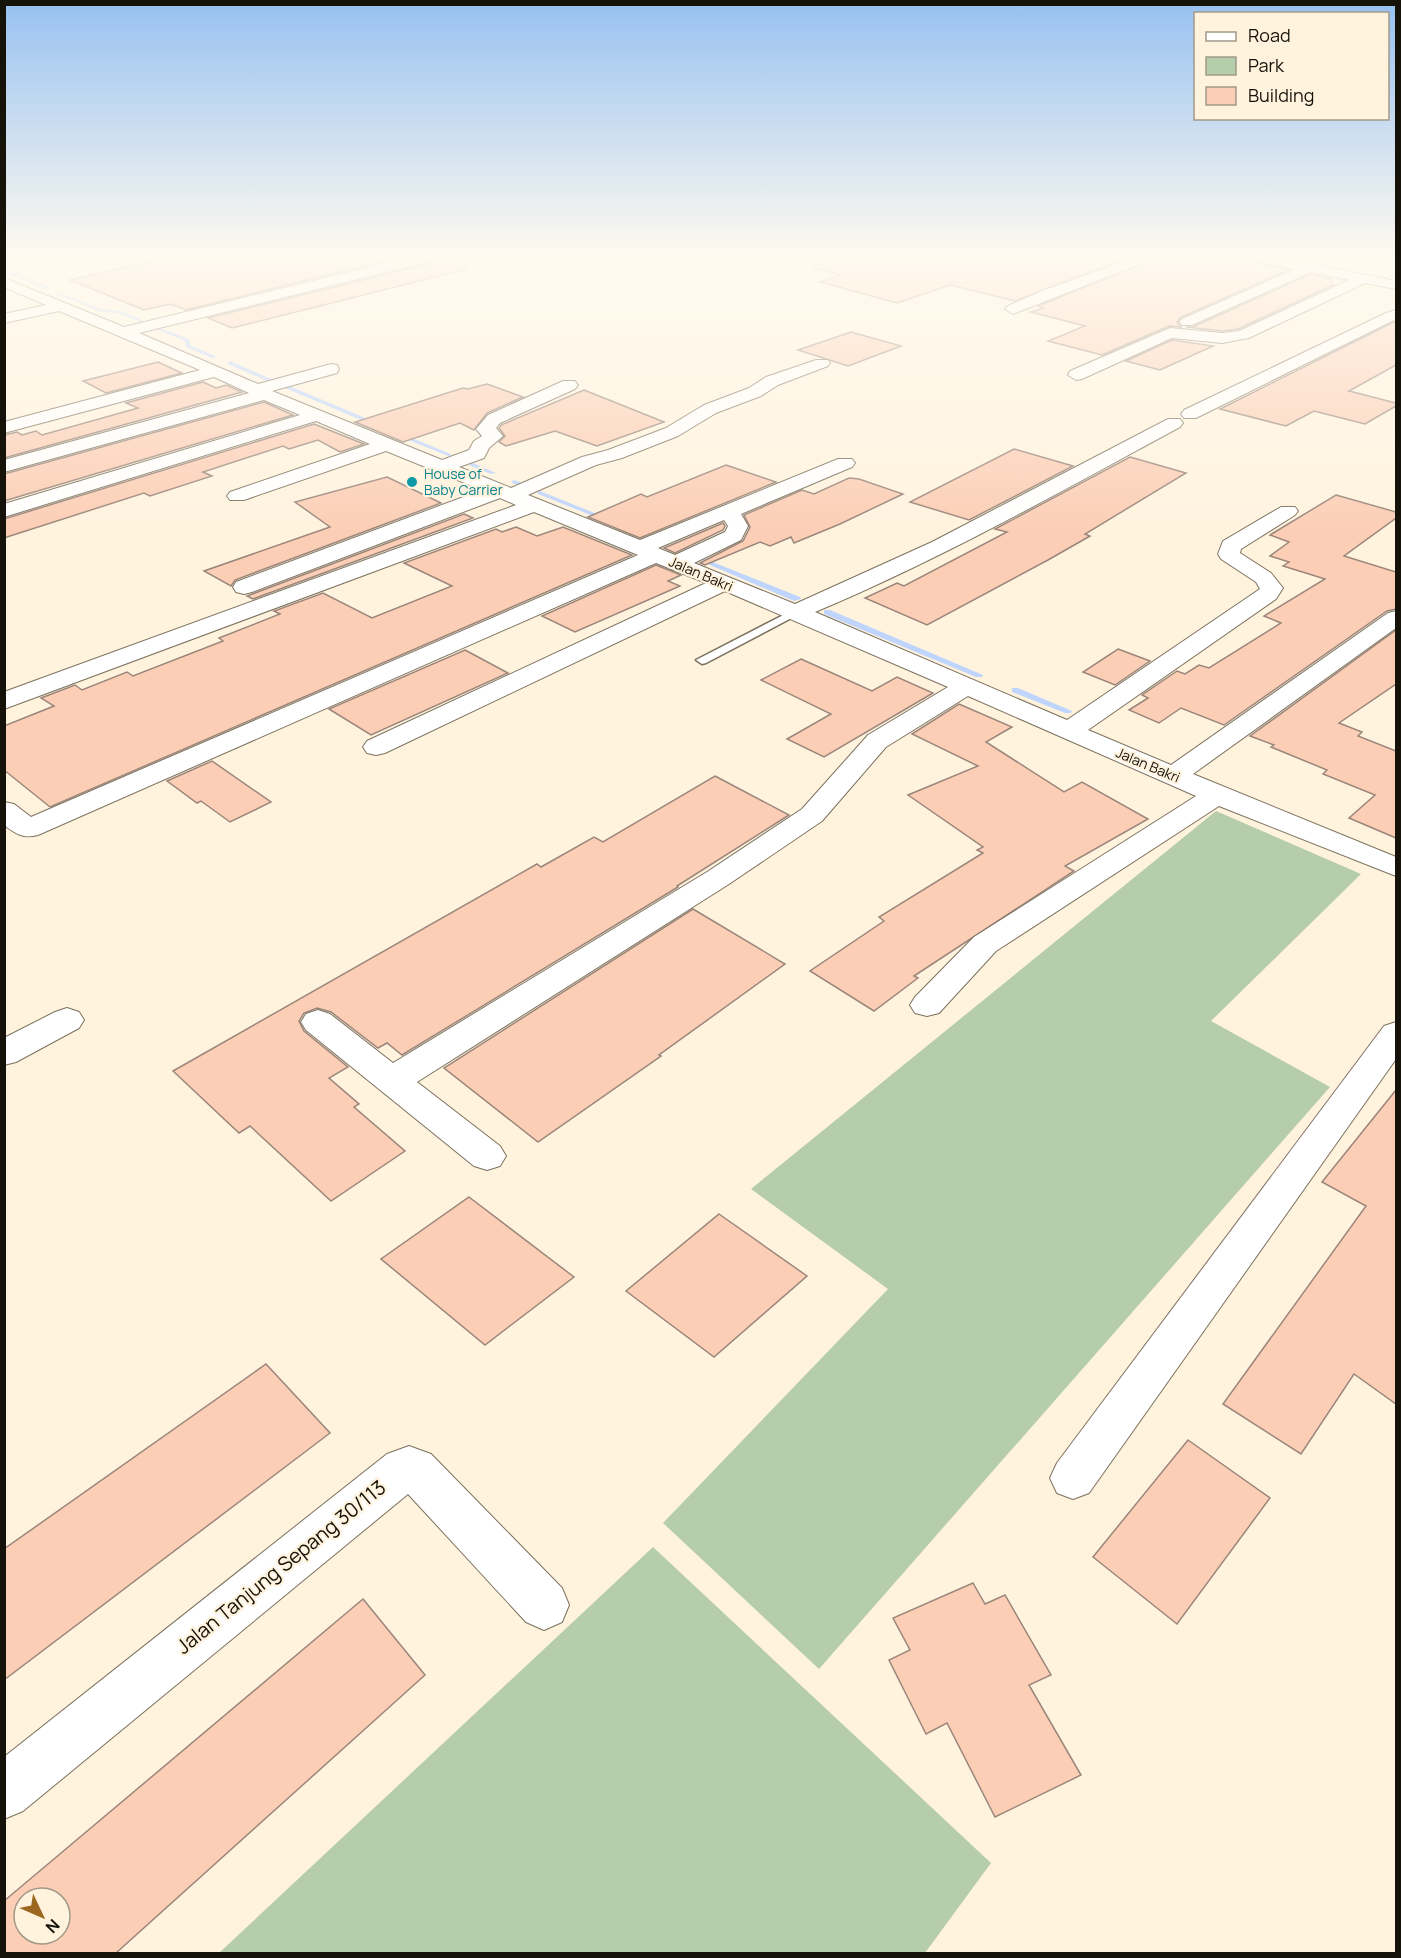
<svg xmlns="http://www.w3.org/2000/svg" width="1401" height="1958" viewBox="0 0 1401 1958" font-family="Manrope,sans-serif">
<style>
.green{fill:#b5cdab}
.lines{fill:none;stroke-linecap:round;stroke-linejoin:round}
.stream{fill:#bfd5fe;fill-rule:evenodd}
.building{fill:#fcceb5;stroke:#9b867b;stroke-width:1.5;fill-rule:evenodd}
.service-casing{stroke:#7b715e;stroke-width:3}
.minor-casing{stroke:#7b715e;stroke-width:2}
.service{fill:#fff;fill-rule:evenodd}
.minor{fill:#fff;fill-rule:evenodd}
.culture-dot{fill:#0f9aa8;stroke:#fff3de;stroke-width:2}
.labels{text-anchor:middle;stroke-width:4.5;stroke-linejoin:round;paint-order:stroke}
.far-culture-label{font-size:14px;fill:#0d838f;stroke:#fff3de;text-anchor:start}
.far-street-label{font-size:14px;fill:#15120a;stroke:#fff3de}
.near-street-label{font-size:20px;fill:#15120a;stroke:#fff3de}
</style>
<rect width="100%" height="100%" fill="#fff3de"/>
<!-- green -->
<g class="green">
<path d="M 1216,811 L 1361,874 L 1211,1021 L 1330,1087 L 819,1669 L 663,1523 L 888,1289 L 751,1189 Z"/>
<path d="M 653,1547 L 991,1863 L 925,1953 L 219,1953 Z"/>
</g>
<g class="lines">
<!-- stream -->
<g class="stream">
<path d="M 4,269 L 50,287 L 50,288 L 46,289 L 4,272 Z"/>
<path d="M 58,292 L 101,309 L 121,311 L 146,322 L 142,323 L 118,313 L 98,311 L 58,294 Z"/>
<path d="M 158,327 L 189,339 L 190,345 L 217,357 L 212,358 L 186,347 L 185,341 L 156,329 Z"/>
<path d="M 230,361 L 271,379 L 272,380 L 267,381 L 228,364 Z"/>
<path d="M 287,385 L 377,423 L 378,424 L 373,425 L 285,388 Z"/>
<path d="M 396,433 L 400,433 L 453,455 L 448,456 L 396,435 Z"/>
<path d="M 469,463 L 473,463 L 496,473 L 491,474 L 469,465 Z"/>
<path d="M 514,480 L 520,482 L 521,483 L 518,485 L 512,483 L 512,481 Z"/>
<path d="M 540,491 L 607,518 L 608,519 L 603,520 L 538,494 L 538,492 Z"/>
<path d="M 705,559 L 800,597 L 801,599 L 794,601 L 703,562 L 703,560 Z"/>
<path d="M 824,610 L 830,610 L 983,675 L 982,677 L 976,677 L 824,614 Z"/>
<path d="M 1012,688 L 1018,688 L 1072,711 L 1071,713 L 1065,713 L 1012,692 Z"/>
</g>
</g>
<!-- building -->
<g class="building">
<path d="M 168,258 L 396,258 L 186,310 L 171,304 L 144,310 L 70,280 Z"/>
<path d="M 435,258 L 465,258 L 467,269 L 232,328 L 208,318 L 432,263 Z"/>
<path d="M 815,258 L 1126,258 L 1015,301 L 950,285 L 897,303 L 820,282 L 841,275 L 814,268 Z"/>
<path d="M 1157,258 L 1253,258 L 1257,263 L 1288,270 L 1181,317 L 1177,322 L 1181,327 L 1169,326 L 1102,355 L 1048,341 L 1085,326 L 1031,312 L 1044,308 L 1038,306 Z"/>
<path d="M 1311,274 L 1332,279 L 1333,285 L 1238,329 L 1222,331 L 1186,327 L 1193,327 Z"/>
<path d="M 1396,321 L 1396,365 L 1349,391 L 1396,403 L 1396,406 L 1365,424 L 1314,411 L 1286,426 L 1220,409 Z"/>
<path d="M 851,332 L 901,346 L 848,366 L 798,350 Z"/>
<path d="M 1172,340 L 1213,346 L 1160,370 L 1126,361 Z"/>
<path d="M 158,362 L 182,373 L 106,393 L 83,381 Z"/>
<path d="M 203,382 L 216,388 L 226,385 L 242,392 L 4,458 L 4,435 L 17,432 L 22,435 L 36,431 L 42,435 L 138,408 L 126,403 Z"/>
<path d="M 487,384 L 523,397 L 487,413 L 474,430 L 460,423 L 403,442 L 355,422 L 463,388 L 468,389 Z"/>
<path d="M 584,390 L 664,422 L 597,446 L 555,431 L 506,446 L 499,442 L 505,436 L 499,428 L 501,425 Z"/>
<path d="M 264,402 L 293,415 L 4,501 L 4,474 Z"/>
<path d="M 314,424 L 364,444 L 340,452 L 318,440 L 289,449 L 283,446 L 203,472 L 212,476 L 150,496 L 144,493 L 4,538 L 4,519 Z"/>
<path d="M 1014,449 L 1073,466 L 969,520 L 910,502 Z"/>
<path d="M 1130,457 L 1186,473 L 1085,534 L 1090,536 L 1048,560 L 927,625 L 865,598 L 897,583 L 904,586 L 1007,532 L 995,529 Z"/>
<path d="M 726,465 L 776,482 L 640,538 L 588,517 L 641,494 L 647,497 Z"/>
<path d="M 387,477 L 441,503 L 235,580 L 231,586 L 204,571 L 330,527 L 295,502 Z"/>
<path d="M 849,478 L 859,479 L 903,494 L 840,524 L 794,543 L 791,537 L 770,546 L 760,542 L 705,565 L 700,563 L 743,541 L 750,527 L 744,515 L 802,490 L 814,494 Z"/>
<path d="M 1336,495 L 1396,512 L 1396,518 L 1344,556 L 1396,572 L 1396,609 L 1387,611 L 1224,725 L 1181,708 L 1159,723 L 1129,710 L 1148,698 L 1142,695 L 1177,671 L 1185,674 L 1199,665 L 1209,668 L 1281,623 L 1264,616 L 1325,579 L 1283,566 L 1289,562 L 1270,556 L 1289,542 L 1270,535 Z"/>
<path d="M 464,514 L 473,518 L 253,599 L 247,596 Z"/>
<path d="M 723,523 L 725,526 L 723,530 L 675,553 L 664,548 Z"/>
<path d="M 516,527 L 537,536 L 563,527 L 632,555 L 50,807 L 4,770 L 4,726 L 54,706 L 41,698 L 75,685 L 82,690 L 127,672 L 133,676 L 223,641 L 219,638 L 280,614 L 274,611 L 323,593 L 372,618 L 452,586 L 404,563 L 496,529 L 502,532 Z"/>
<path d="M 656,565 L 681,575 L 668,581 L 680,586 L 575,632 L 542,616 Z"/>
<path d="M 1396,630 L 1396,684 L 1339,723 L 1362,732 L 1358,736 L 1396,751 L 1396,838 L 1349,818 L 1375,795 L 1323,774 L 1327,770 L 1271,747 L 1274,745 L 1250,736 Z"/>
<path d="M 1118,649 L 1150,661 L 1115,685 L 1083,672 Z"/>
<path d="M 465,650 L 508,673 L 371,735 L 329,709 Z"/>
<path d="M 801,659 L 872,691 L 897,677 L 933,693 L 824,757 L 787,739 L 831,714 L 761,680 Z"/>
<path d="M 959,704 L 1012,727 L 986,742 L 1064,792 L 1082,782 L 1148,819 L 1065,866 L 1074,871 L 914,976 L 918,978 L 874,1011 L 810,971 L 884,921 L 879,917 L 983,853 L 977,850 L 983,847 L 908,795 L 978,766 L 912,734 Z"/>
<path d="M 212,761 L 271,802 L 230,822 L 201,801 L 197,803 L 167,781 Z"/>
<path d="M 715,776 L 789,815 L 677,886 L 678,887 L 402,1055 L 387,1043 L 378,1048 L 331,1012 L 317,1008 L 304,1013 L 299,1021 L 304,1031 L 348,1067 L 329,1078 L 359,1104 L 354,1107 L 405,1151 L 331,1201 L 250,1126 L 239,1133 L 173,1071 L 537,864 L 541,867 L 594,837 L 603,842 Z"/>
<path d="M 693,909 L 785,964 L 659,1055 L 661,1056 L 538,1142 L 444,1068 Z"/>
<path d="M 1396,1090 L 1396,1404 L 1354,1374 L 1301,1454 L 1223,1404 L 1366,1206 L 1322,1182 Z"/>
<path d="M 469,1197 L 574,1277 L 485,1345 L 381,1259 Z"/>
<path d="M 719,1214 L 807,1276 L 714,1357 L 626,1291 Z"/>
<path d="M 266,1364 L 330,1433 L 4,1680 L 4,1549 Z"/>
<path d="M 1188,1440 L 1270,1498 L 1177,1624 L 1093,1557 Z"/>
<path d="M 973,1583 L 985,1604 L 1005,1595 L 1051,1675 L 1029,1685 L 1081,1775 L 995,1817 L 947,1723 L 926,1734 L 889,1660 L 910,1650 L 893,1618 Z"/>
<path d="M 363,1599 L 425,1675 L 116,1953 L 4,1953 L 4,1901 ZM 24,1898 L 60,1898 L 60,1934 L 24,1934 Z"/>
</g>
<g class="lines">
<defs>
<path id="service" d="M 795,609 L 801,612 L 799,614 L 706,663 L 702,664 L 696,660 Z"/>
<g id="minor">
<path d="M 407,258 L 433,258 L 431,261 L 139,333 L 258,384 L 331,364 L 337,365 L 339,369 L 337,373 L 272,391 L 442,460 L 469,450 L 474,441 L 482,436 L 476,429 L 488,415 L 563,381 L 575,381 L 578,385 L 575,389 L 500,423 L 496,428 L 503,436 L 489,448 L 484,458 L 459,467 L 511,488 L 582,457 L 608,450 L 666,428 L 704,405 L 749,388 L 766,377 L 816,360 L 828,360 L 830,363 L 828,366 L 778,385 L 761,396 L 716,413 L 678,436 L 622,458 L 596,465 L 528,495 L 640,540 L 838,459 L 852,459 L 855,463 L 852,467 L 741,514 L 748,526 L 741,540 L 694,563 L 795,604 L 932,542 L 1168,419 L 1180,419 L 1183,423 L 1180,427 C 1060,492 941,559 815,612 L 1067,720 L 1260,589 L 1256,582 L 1221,559 L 1218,554 L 1223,541 L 1281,507 L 1295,507 L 1298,511 L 1295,515 L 1241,549 L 1240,553 L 1271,573 L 1283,588 L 1276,599 L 1088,730 L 1171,765 L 1388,613 L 1396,611 L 1396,628 L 1193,774 L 1396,857 L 1396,876 L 1219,806 L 996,951 L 939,1013 L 927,1016 L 915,1013 L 910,1005 L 915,997 L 974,937 L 1196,796 L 968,696 L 886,747 L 822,821 L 729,884 L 417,1082 L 500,1146 L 506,1156 L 500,1166 L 487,1170 L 474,1166 L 306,1030 L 301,1022 L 306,1014 L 318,1010 L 330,1014 L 393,1063 L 707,872 L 802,809 L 868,735 L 948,687 L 725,591 L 385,753 L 376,755 L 367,753 L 363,747 L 367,741 L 706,583 L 656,563 L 38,835 C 23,839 16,834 4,825 L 4,802 L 14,804 L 31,817 L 638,555 L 534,512 L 4,709 L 4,692 L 516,505 L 500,498 L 252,592 L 244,594 L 236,592 L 233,587 L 236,582 L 482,490 L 386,451 L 244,500 L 230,500 L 227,496 L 230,492 L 370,444 L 316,421 L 4,517 L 4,504 L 300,415 L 264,400 L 4,472 L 4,460 L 249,393 L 214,377 L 4,433 L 4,422 L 200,370 L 59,311 L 4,323 L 4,314 L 46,305 L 4,287 L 4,278 L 124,327 ZM 724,520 L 728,526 L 725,532 L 675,555 L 658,548 Z"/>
<path d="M 1134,258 L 1155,258 L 1018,312 L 1013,314 L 1005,309 L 1008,306 L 1042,291 Z"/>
<path d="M 1255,258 L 1285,258 L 1396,281 L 1396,289 L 1365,283 L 1249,338 L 1222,343 L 1172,338 L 1082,379 L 1076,380 L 1068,375 L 1070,371 L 1170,328 L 1222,333 L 1239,331 L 1349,280 L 1311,272 L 1192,325 L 1182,325 L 1179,322 L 1182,319 L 1295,269 L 1257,261 Z"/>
<path d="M 1396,310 L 1396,319 L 1196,418 L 1184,418 L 1181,414 L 1184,410 L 1386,313 Z"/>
<path d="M 67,1008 L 79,1012 L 84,1020 L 79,1028 L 16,1062 L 4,1065 L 4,1038 L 55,1012 Z"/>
<path d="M 1396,1022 L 1396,1059 L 1089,1493 L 1073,1499 L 1057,1493 L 1050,1478 L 1057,1463 L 1384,1026 Z"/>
<path d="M 409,1446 L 431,1454 L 562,1588 L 569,1605 L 562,1622 L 544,1630 L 526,1622 L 408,1494 L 23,1811 L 4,1819 L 4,1757 L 387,1454 Z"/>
</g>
</defs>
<!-- service casing -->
<use href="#service" class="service-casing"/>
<!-- minor casing -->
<use href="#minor" class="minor-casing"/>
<!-- service -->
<use href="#service" class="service"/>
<!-- minor -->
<use href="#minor" class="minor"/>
</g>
<!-- sky -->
<linearGradient id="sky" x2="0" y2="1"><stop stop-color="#97c1f1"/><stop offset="0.48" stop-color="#fffaf0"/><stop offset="1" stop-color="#fffaf0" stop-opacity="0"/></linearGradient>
<rect width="1401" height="533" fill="url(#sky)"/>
<!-- markers -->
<circle class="culture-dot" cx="412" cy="482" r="6"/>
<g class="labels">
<!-- far-culture labels -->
<g class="far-culture-label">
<text x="424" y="479">House of<tspan x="424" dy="16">Baby Carrier</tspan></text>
</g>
<!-- far-street labels -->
<g class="far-street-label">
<text transform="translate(701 574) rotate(23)" y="5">Jalan Bakri</text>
<text transform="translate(1148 765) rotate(23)" y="5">Jalan Bakri</text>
</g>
<!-- near-street labels -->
<g class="near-street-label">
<text transform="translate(281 1567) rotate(-39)" y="7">Jalan Tanjung Sepang 30/113</text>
</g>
</g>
<!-- border -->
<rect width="1401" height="1958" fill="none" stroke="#15120a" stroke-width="12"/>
<!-- legend -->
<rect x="1194" y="12" width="195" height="108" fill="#fff3de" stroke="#a19989" stroke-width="1.5"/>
<rect x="1206" y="32" width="30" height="9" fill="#ffffff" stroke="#a19989" stroke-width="1.5"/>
<text x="1248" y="42" font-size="18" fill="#15120a">Road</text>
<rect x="1206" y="57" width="30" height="18" fill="#b5cdab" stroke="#a19989" stroke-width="1.5"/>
<text x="1248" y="72" font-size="18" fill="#15120a">Park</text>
<rect x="1206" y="87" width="30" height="18" fill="#fcceb5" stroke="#a19989" stroke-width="1.5"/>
<text x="1248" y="102" font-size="18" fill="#15120a">Building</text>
<!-- north arrow -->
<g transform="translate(42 1916) rotate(134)"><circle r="28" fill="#fff3de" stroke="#a19989" stroke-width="1.5"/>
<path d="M0-4.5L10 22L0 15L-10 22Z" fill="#9c681f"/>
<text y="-9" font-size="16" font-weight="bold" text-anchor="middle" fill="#15120a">N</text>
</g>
</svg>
